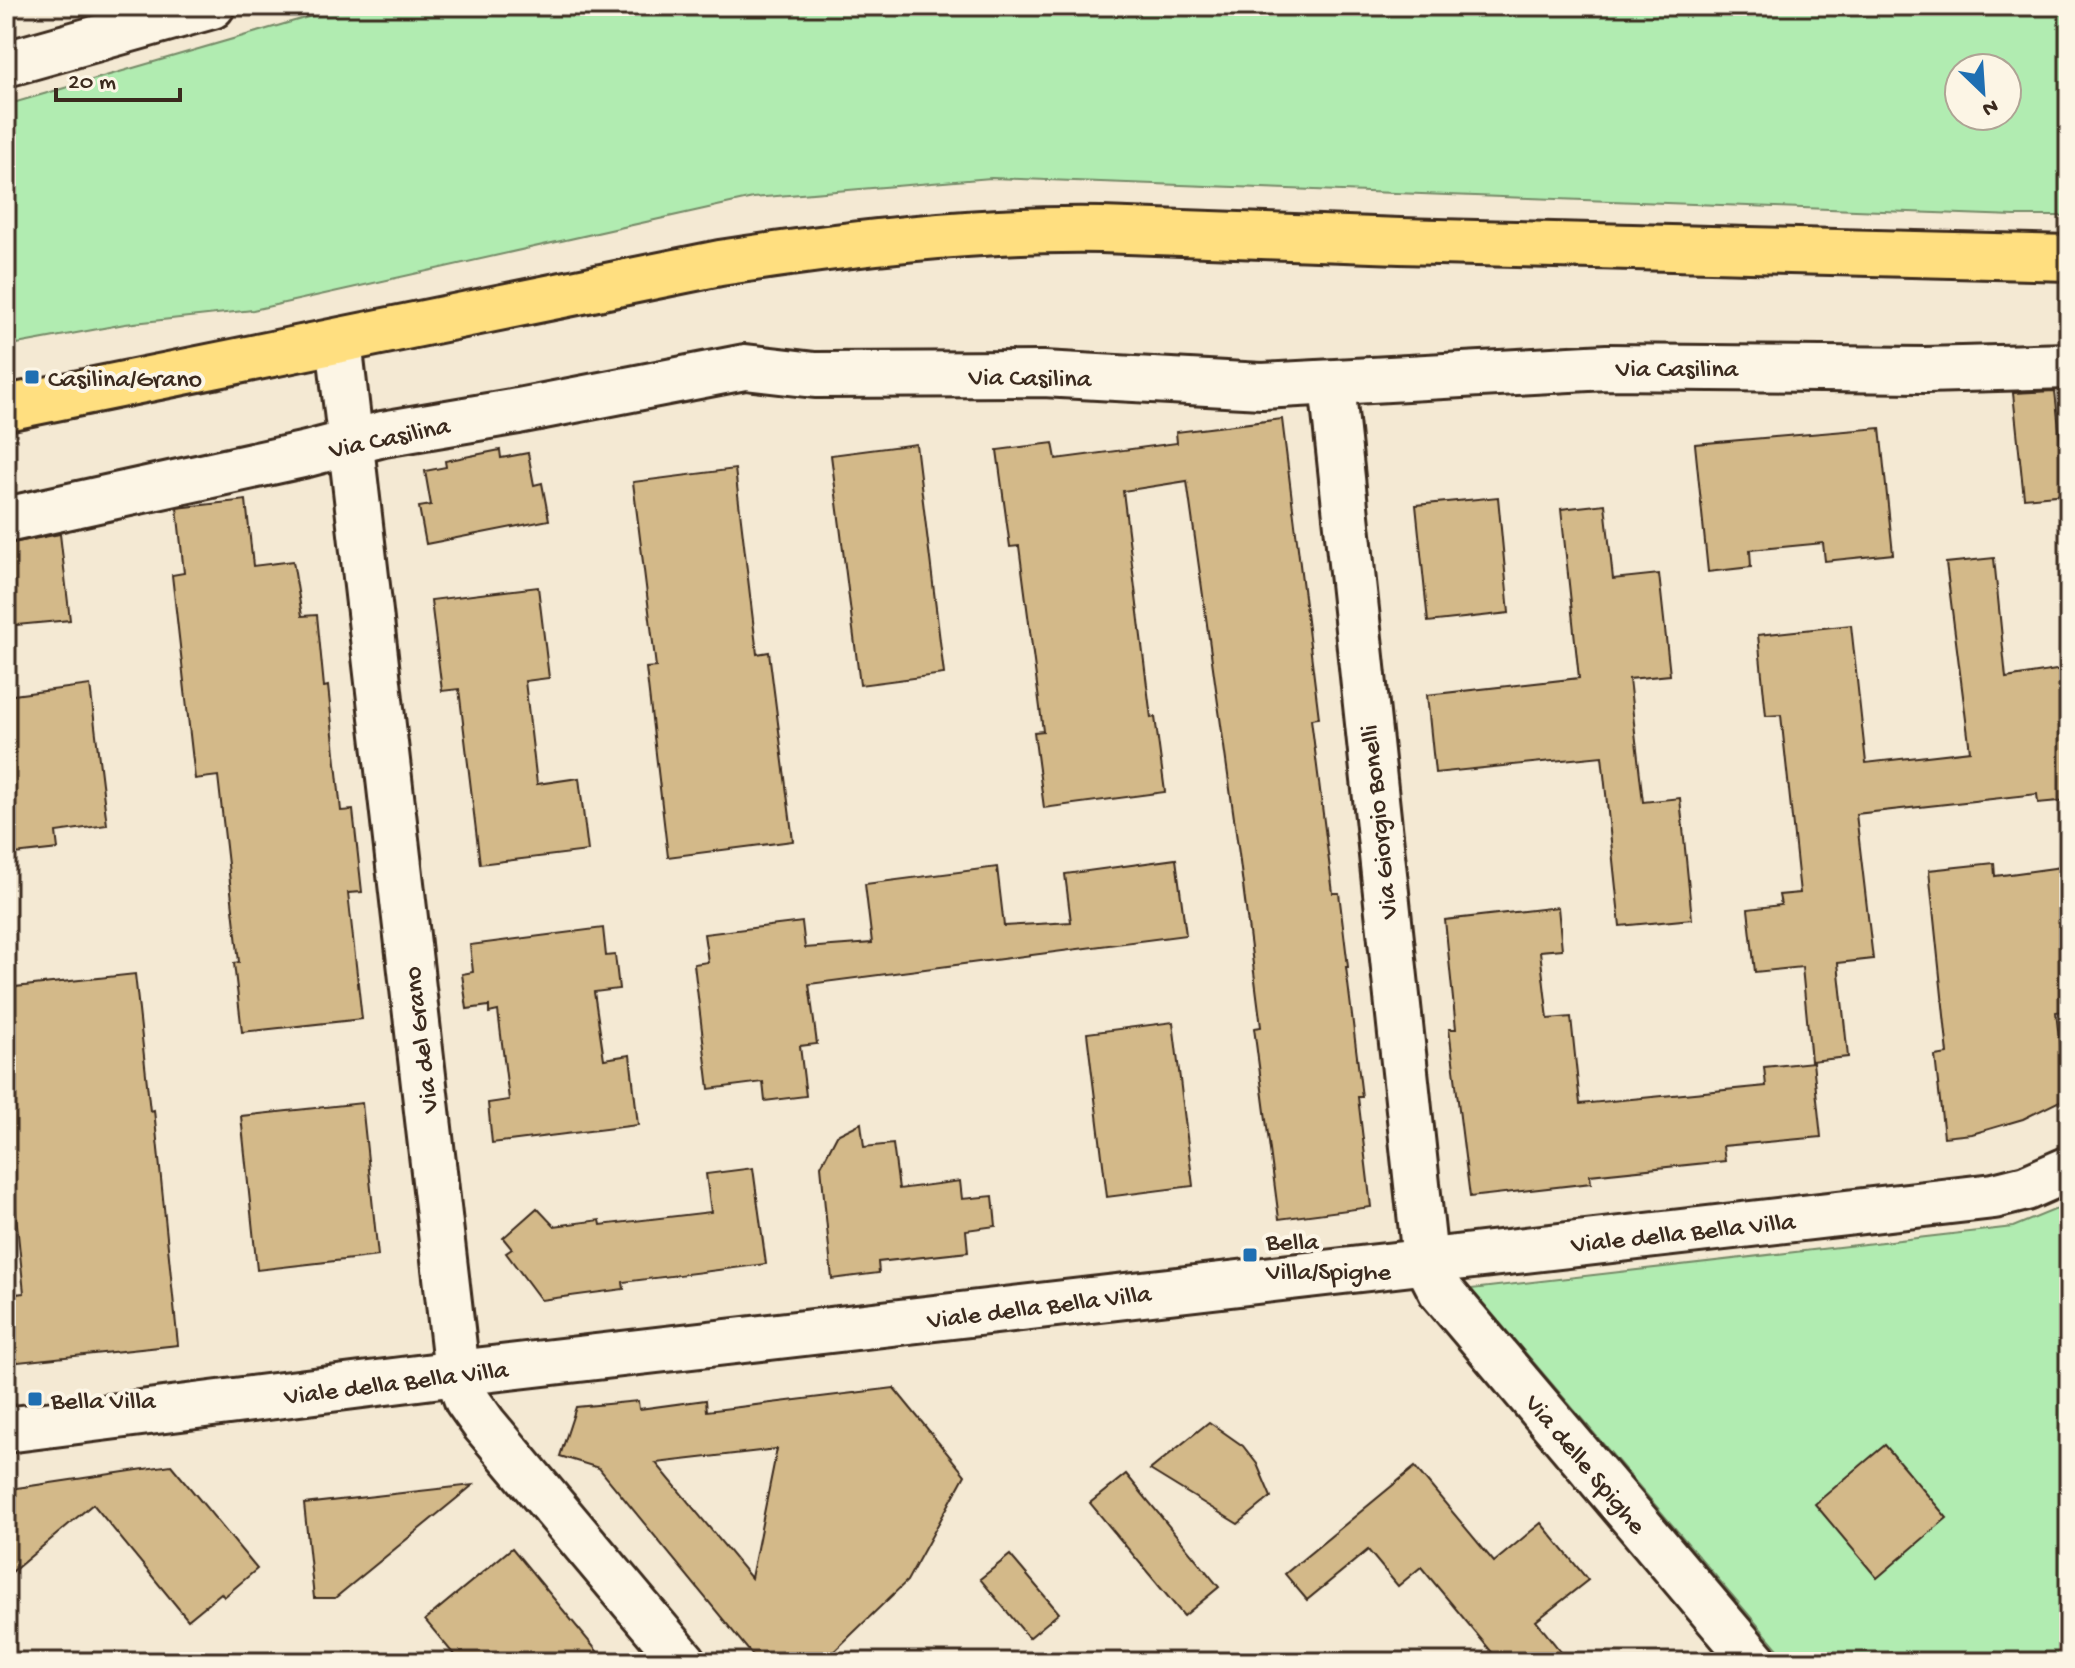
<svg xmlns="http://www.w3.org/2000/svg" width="2075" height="1668" viewBox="0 0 2075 1668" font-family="'Gochi Hand',sans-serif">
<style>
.green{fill:#b1ecb1;stroke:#768b68;stroke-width:2;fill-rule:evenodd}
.building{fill:#d3b989;stroke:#3b2a1e;stroke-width:2;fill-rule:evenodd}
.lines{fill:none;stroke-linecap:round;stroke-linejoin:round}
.minor-casing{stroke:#3b2a1e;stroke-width:50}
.major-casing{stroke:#3b2a1e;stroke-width:50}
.minor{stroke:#fcf5e5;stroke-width:44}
.major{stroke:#ffdf80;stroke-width:44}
.poi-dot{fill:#1f6fb2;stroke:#fcf5e5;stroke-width:3}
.labels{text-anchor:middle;stroke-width:8;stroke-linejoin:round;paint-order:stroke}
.street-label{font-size:26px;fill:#3b2a1e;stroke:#fcf5e5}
.poi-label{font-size:26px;fill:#3b2a1e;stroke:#fcf5e5;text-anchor:start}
</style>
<rect width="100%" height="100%" fill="#f4e9d3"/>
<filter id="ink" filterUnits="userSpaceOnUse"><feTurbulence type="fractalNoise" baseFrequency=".0125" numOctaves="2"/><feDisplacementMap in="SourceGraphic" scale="16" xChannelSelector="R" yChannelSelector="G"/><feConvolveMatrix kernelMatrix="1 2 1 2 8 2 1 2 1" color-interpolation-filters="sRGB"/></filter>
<g filter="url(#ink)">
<!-- green -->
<g class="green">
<path d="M 346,6 L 2069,6 L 2069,216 L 2015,216 L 991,178 L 753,198 L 253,310 L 125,324 L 6,346 L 6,105 ZM 1959,68 L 2007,68 L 2007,116 L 1959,116 Z"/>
<path d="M 2069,1204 L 2069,1662 L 1789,1662 L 1471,1289 L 2013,1227 Z"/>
</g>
<!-- building -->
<g class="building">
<path d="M 2055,391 L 2066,494 L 2024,498 L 2013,393 Z"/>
<path d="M 1282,419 L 1319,718 L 1311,719 L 1333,893 L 1339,893 L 1348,967 L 1346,967 L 1362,1097 L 1358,1097 L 1371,1207 L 1279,1219 L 1254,1028 L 1261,1027 L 1239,854 L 1187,481 L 1123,491 L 1151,718 L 1155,717 L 1165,792 L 1044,808 L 1034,732 L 1043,731 L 1019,546 L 1010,547 L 997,450 L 1053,443 L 1056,459 L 1177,443 L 1176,432 Z"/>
<path d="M 1880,428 L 1893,554 L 1825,561 L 1823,543 L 1750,550 L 1751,567 L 1708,572 L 1695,444 Z"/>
<path d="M 916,444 L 944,674 L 860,685 L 831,455 Z"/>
<path d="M 500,450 L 501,458 L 528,453 L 534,485 L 542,483 L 549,520 L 426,544 L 419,507 L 431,505 L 425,471 L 446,467 L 445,461 Z"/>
<path d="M 735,469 L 757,654 L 769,652 L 793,841 L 668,857 L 646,668 L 656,667 L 633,482 Z"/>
<path d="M 1498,497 L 1509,613 L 1428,622 L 1416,505 Z"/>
<path d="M 246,500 L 253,566 L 293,561 L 302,616 L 317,615 L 324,687 L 328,686 L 341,811 L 353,810 L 362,892 L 348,893 L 362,1019 L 242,1032 L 234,963 L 239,962 L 218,776 L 195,779 L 172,575 L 184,573 L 177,508 Z"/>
<path d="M 1605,504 L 1613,579 L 1659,574 L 1670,675 L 1629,679 L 1643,802 L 1680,798 L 1692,919 L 1620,926 L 1602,756 L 1435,773 L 1427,695 L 1579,678 L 1561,509 Z"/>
<path d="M 60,534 L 70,620 L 6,626 L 6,544 Z"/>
<path d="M 1994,558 L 2006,678 L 2069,668 L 2069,800 L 2038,803 L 2037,794 L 1856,814 L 1873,959 L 1838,963 L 1848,1057 L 1811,1061 L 1802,967 L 1755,972 L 1748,909 L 1781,905 L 1779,895 L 1800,893 L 1781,715 L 1766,716 L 1758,635 L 1851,625 L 1866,763 L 1970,751 L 1946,563 Z"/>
<path d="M 538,587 L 549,678 L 525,681 L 537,784 L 579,778 L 588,851 L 480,864 L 459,689 L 442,691 L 431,600 Z"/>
<path d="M 90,685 L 107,825 L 56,832 L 58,849 L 6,855 L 6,696 Z"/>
<path d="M 1176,859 L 1186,935 L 809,984 L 817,1044 L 800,1046 L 806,1096 L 765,1101 L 763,1082 L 709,1089 L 694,964 L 708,962 L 704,934 L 802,922 L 805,948 L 872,943 L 865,884 L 997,867 L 1004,926 L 1071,922 L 1065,874 Z"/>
<path d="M 1994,863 L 1995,876 L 2069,866 L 2069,1010 L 2056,1012 L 2066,1098 L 2023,1119 L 1972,1134 L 1944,1137 L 1935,1056 L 1948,1054 L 1929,870 Z"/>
<path d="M 1558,907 L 1562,949 L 1540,951 L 1548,1019 L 1571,1017 L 1580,1104 L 1766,1086 L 1764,1067 L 1813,1062 L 1821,1137 L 1723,1146 L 1725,1161 L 1590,1175 L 1591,1183 L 1470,1197 L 1449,1029 L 1456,1029 L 1445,920 Z"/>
<path d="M 603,928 L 606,956 L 615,955 L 619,989 L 594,992 L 604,1059 L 630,1055 L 638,1125 L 492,1143 L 488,1103 L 509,1100 L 498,1011 L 489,1013 L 489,1006 L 467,1009 L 462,974 L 473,972 L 470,945 Z"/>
<path d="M 135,974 L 150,1111 L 154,1110 L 178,1345 L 9,1363 L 6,1295 L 24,1293 L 6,1116 L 6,988 Z"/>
<path d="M 1173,1022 L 1193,1186 L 1107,1197 L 1087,1033 Z"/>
<path d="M 362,1103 L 378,1256 L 257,1270 L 241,1116 Z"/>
<path d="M 861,1123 L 864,1147 L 893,1144 L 899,1189 L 960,1181 L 962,1199 L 993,1196 L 996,1226 L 966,1230 L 968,1252 L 878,1262 L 879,1273 L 832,1279 L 821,1166 L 837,1135 Z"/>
<path d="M 753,1168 L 766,1264 L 623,1282 L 624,1289 L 541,1300 L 506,1253 L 512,1249 L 503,1238 L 537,1208 L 554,1226 L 600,1220 L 601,1225 L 711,1212 L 706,1174 Z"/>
<path d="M 894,1388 L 965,1475 L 907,1581 L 823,1662 L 758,1662 L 599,1468 L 560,1456 L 576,1407 L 638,1401 L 639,1409 L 706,1400 L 707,1411 ZM 777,1449 L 751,1578 L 656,1463 Z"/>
<path d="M 1209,1422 L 1243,1446 L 1257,1464 L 1271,1497 L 1238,1524 L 1150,1470 Z"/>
<path d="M 1885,1445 L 1947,1518 L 1877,1578 L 1815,1504 Z"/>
<path d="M 171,1465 L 257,1569 L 224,1597 L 221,1593 L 188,1620 L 93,1504 L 6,1577 L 6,1498 L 17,1488 Z"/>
<path d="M 1415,1467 L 1494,1562 L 1541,1523 L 1588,1580 L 1536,1621 L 1569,1662 L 1500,1662 L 1421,1567 L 1398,1586 L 1368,1550 L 1307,1600 L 1285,1574 Z"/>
<path d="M 1126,1474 L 1219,1587 L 1184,1616 L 1090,1503 Z"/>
<path d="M 473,1485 L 335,1598 L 314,1598 L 304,1504 Z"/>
<path d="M 512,1548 L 606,1662 L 460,1662 L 425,1620 Z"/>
<path d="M 1010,1555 L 1059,1613 L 1029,1638 L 980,1579 Z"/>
</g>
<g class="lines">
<defs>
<g id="minor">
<path d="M 6,64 L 212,6"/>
<path d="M 339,341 L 457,1373 L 467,1400 L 484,1424 L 684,1662"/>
<path d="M 1332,384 L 1425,1260 L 1441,1291 L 1755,1662"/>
<path d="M 6,520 L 307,454 L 383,434 L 518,411 L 745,367 L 815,375 L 1043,374 L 1262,386 L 1607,367 L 1925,370 L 2069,366"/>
<path d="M 6,1430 L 457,1373 L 1994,1196 L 2026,1188 L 2069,1169"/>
</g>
<path id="major" d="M 6,408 L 720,263 C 847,244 972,228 1101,230 L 1400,241 L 2069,258"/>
</defs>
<!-- minor casing -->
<use href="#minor" class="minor-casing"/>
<!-- major casing -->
<use href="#major" class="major-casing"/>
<!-- minor -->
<use href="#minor" class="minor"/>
<!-- major -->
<use href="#major" class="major"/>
</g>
</g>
<!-- markers -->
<g class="poi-dot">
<rect x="24" y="369" width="16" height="16" rx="4"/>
<rect x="1242" y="1247" width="16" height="16" rx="4"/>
<rect x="27" y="1391" width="16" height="16" rx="4"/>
</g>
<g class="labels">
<!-- street labels -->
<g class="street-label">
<text x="1677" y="376">Via Casilina</text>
<text transform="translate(1030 376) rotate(1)" y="9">Via Casilina</text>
<text transform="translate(389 436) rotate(-12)" y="9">Via Casilina</text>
<text transform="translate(1377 822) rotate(-96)" y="9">Via Giorgio Bonelli</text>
<text transform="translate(419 1040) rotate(-97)" y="9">Via del Grano</text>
<text transform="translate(1683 1231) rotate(-6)" y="9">Viale della Bella Villa</text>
<text transform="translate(1039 1305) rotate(-7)" y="9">Viale della Bella Villa</text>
<text transform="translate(396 1381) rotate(-7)" y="9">Viale della Bella Villa</text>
<text transform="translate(1587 1463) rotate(50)" y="9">Via delle Spighe</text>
</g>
<!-- poi labels -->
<g class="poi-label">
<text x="48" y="386">Casilina/Grano</text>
<text x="1266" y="1249">Bella<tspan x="1266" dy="30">Villa/Spighe</tspan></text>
<text x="51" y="1408">Bella Villa</text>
</g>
</g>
<!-- margin -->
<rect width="2075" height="1668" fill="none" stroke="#fcf5e5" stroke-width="32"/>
<rect x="16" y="16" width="2043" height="1636" fill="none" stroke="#3b2a1e" stroke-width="3" filter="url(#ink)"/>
<!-- north arrow -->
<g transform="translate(1983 92) rotate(155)"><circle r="38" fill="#fcf5e5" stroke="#afa495" stroke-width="2"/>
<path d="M0-6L14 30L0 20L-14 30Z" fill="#1f6fb2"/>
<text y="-12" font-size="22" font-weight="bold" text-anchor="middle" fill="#3b2a1e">N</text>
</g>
<!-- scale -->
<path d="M56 88v12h124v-12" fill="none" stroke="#3b2a1e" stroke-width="4"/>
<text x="68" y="88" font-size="24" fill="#3b2a1e" stroke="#fcf5e5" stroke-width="6" paint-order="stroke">20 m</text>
</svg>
